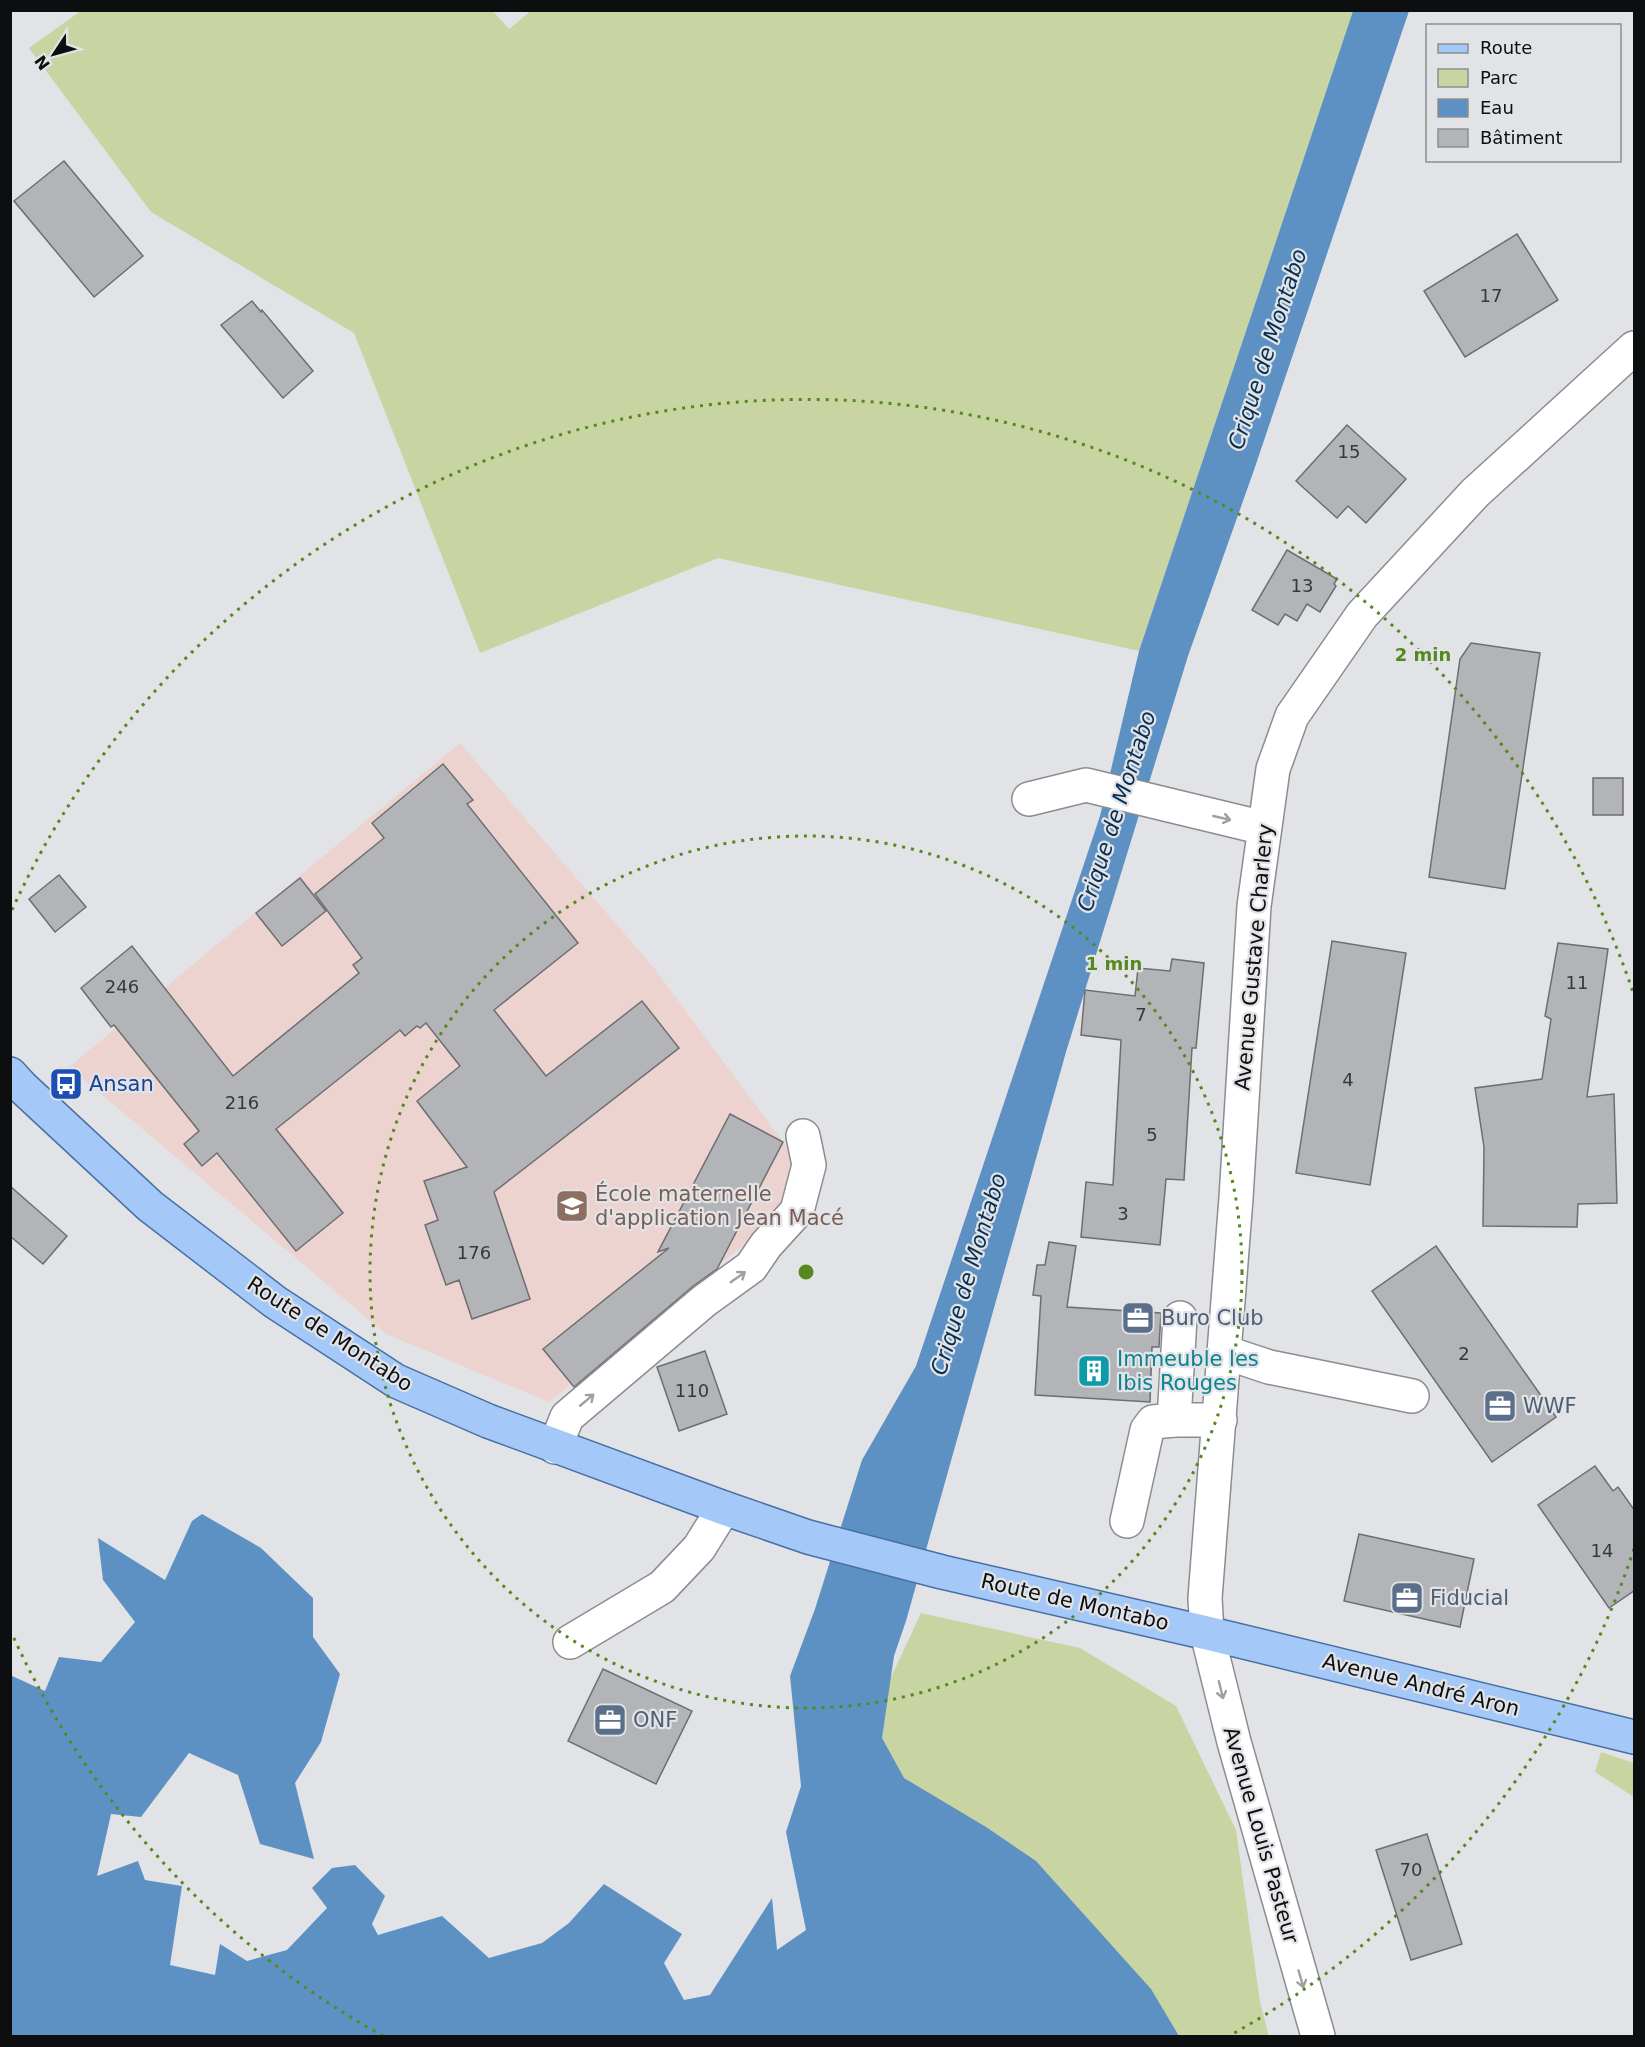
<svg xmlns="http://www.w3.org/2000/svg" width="1645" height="2047" viewBox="0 0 1645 2047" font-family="'DejaVu Sans',sans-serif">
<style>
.education{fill:#edd3d0}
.green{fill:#c9d4a3}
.water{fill:#5d91c3}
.building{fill:#b2b4b7;stroke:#6d6e71;stroke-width:1.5}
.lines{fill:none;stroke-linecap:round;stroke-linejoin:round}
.minor-casing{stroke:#8b8d90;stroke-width:36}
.major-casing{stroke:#4870a3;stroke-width:36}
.minor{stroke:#fff;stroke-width:33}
.major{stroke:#a4c8f8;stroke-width:33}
.oneway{stroke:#9e9f9f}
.ring{fill:none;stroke:#558920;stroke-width:3;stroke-dasharray:3 6}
.labels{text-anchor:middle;stroke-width:4.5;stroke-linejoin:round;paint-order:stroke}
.number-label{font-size:18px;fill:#363839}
.street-label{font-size:21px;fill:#0d0e0f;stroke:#e2e3e6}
.transit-label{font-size:21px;fill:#164399;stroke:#e2e3e6;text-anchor:start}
.education-label{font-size:21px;fill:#785e54;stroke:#e2e3e6;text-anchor:start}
.service-label{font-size:21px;fill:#4e5e75;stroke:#e2e3e6;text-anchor:start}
.culture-label{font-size:21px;fill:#0d838f;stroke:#e2e3e6;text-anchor:start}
.water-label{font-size:22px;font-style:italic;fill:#072f51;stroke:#e2e3e6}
.centre{fill:#558920;stroke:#e2e3e6;stroke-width:3}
.ring-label{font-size:18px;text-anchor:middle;font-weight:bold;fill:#558920;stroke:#e2e3e6;stroke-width:4.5;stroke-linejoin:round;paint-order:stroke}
</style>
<rect width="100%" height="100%" fill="#e2e3e6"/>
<!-- education -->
<path class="education" d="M 460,743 L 654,968 L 794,1157 L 788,1189 L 770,1224 L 549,1402 L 386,1334 L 69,1067 Z"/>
<!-- green -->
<g class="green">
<path d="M 82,10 L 492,10 L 509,29 L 532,10 L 1353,11 L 1139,651 L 718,558 L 480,653 L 354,333 L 151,212 L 29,48 Z"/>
<path d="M 921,1613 L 1080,1648 L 1176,1706 L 1236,1830 L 1260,2002 L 1269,2036 L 846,2036 L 873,1716 Z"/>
<path d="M 1601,1752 L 1634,1763 L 1634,1797 L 1595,1772 Z"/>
</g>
<!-- water -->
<path class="water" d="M 1353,11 L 1409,11 L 1254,470 L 1188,656 L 1066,1052 L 906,1621 L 894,1656 L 882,1738 L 904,1778 L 986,1827 L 1036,1861 L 1151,1989 L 1179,2036 L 11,2036 L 10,1675 L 45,1691 L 59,1657 L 101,1662 L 135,1622 L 103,1580 L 98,1538 L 165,1580 L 192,1521 L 202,1514 L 261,1548 L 313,1598 L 313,1637 L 340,1674 L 321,1742 L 295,1783 L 314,1859 L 260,1844 L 238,1775 L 189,1753 L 141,1817 L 111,1814 L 97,1876 L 138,1861 L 145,1880 L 182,1886 L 170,1965 L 215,1975 L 220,1944 L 247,1961 L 287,1950 L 327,1908 L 312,1888 L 332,1868 L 355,1865 L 385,1896 L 372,1924 L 378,1935 L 442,1916 L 489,1958 L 542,1943 L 569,1923 L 604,1884 L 682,1934 L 664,1963 L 684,2000 L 710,1995 L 772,1898 L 777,1950 L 806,1930 L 786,1832 L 801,1786 L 790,1676 L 815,1609 L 862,1460 L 916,1366 L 1100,816 L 1139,651 Z"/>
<!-- building -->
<g class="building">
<path d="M 64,161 L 143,256 L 94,297 L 14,201 Z"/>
<path d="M 1517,234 L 1558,300 L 1465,357 L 1424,291 Z"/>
<path d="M 252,301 L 261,312 L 262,310 L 313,371 L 283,398 L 221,325 Z"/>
<path d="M 1347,425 L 1406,479 L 1366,523 L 1348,506 L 1337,518 L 1296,481 Z"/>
<path d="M 1287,550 L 1337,579 L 1334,584 L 1336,586 L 1320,612 L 1307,604 L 1297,621 L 1285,614 L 1278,625 L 1252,610 Z"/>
<path d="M 1471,643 L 1540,653 L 1505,889 L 1429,877 L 1460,659 Z"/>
<path d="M 443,764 L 473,800 L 467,804 L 578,943 L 494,1010 L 546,1076 L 642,1001 L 679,1048 L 494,1192 L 530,1299 L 472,1319 L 459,1280 L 446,1285 L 425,1225 L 438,1220 L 424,1181 L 467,1167 L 417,1101 L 460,1066 L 426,1023 L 420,1028 L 417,1026 L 405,1036 L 400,1030 L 276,1129 L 343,1213 L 296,1251 L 217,1153 L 202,1166 L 184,1144 L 199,1131 L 114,1025 L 111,1027 L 81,988 L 132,946 L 233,1076 L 359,973 L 353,965 L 362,958 L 315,894 L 384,838 L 372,823 Z"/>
<rect x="1593" y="778" width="30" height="37"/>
<path d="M 59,875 L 86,907 L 55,932 L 29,899 Z"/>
<path d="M 300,878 L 326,911 L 282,946 L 256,913 Z"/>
<path d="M 1332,941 L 1406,953 L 1370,1185 L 1296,1173 Z"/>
<path d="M 1558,943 L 1608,949 L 1587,1097 L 1614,1094 L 1617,1203 L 1578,1204 L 1577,1227 L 1483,1226 L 1484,1147 L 1475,1088 L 1542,1079 L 1551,1019 L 1545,1016 Z"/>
<path d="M 1172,959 L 1204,963 L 1196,1048 L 1192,1048 L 1184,1180 L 1166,1179 L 1160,1245 L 1081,1237 L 1086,1182 L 1113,1185 L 1121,1040 L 1081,1035 L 1085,990 L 1135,996 L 1138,968 L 1170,971 Z"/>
<path d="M 730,1114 L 783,1142 L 717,1269 L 692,1287 L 574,1387 L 543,1349 L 669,1248 L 658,1252 Z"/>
<path d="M 10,1186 L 67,1236 L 43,1264 L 10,1236 Z"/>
<path d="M 1049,1242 L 1076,1246 L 1067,1307 L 1161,1313 L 1159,1347 L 1152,1347 L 1150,1402 L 1035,1395 L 1041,1296 L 1033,1295 L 1037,1265 L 1045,1265 Z"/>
<path d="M 1436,1246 L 1556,1417 L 1492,1462 L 1372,1291 Z"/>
<path d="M 705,1351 L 727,1414 L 679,1431 L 657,1367 Z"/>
<path d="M 1595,1466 L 1613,1491 L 1618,1487 L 1635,1511 L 1635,1590 L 1609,1608 L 1538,1505 Z"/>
<path d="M 1359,1534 L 1474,1559 L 1460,1627 L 1344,1601 Z"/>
<path d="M 603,1669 L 692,1711 L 656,1784 L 568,1741 Z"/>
<path d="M 1427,1834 L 1462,1944 L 1411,1960 L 1376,1850 Z"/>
</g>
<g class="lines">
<defs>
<g id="minor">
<path d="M 1029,799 L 1086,785 L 1264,828"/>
<path d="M 1224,1352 L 1269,1367 L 1412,1396"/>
<path d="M 1174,1420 L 1180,1318"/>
<path d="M 555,1447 L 567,1417 L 704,1301 L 751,1267 L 766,1245 L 797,1211 L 809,1165 L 803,1136"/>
<path d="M 1127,1521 L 1147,1430 L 1153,1422 L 1174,1420 L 1220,1420"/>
<path d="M 570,1642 L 662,1587 L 699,1548 L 724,1508"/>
<path d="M 1318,2036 L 1234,1742 L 1207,1633 L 1205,1598 L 1236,1198 L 1254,906 L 1273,769 L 1292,716 L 1362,615 L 1475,493 L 1634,348"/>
</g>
<path id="major" d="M 10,1074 L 22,1087 L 150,1206 L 275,1302 L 396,1381 L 488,1421 L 724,1508 L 808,1537 L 942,1572 L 1207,1633 L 1634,1737"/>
</defs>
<!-- minor casing -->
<use href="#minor" class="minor-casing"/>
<!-- major casing -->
<use href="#major" class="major-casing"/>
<!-- minor -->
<use href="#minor" class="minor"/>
<!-- major -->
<use href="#major" class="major"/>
</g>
<!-- one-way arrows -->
<defs><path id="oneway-shaft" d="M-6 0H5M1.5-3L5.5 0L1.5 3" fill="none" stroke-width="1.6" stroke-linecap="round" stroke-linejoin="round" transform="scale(1.5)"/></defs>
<g class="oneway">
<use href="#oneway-shaft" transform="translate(1222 818) rotate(13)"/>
<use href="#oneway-shaft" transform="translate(738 1277) rotate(-35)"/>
<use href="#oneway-shaft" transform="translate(587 1400) rotate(-40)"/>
<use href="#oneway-shaft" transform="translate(1221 1690) rotate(76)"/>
<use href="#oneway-shaft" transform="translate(1301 1979) rotate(74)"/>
</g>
<!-- distance rings -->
<g class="ring">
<circle cx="806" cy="1272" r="436"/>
<path d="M1634 1549A873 873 0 0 1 1229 2036M383 2036A873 873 0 0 1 12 1634M12 910A873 873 0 0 1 1634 995"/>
</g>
<!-- icons -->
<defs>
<symbol id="bus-square" viewBox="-11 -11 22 22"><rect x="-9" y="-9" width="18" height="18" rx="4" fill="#1a4fb4" stroke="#e2e3e6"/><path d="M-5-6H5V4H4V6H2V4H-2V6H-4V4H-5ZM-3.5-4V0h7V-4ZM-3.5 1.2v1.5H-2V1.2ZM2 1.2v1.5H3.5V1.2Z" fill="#fff"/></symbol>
<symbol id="school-square" viewBox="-11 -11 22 22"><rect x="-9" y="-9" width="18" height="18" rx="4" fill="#8d6e63" stroke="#e2e3e6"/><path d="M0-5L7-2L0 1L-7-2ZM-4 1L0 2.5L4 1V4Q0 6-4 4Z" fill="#fff"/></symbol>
<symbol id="office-square" viewBox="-11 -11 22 22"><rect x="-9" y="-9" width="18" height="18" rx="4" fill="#5c6f8a" stroke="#e2e3e6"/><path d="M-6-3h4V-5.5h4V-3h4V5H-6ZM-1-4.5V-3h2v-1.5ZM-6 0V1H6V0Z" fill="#fff"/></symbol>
<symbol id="building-square" viewBox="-11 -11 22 22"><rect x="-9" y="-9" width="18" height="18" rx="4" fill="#0f9aa8" stroke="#e2e3e6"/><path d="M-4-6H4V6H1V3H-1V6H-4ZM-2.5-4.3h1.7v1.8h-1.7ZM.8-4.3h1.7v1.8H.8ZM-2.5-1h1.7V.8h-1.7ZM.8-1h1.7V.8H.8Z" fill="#fff"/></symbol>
</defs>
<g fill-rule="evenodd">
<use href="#bus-square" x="47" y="1065" width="38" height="38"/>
<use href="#school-square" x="553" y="1187" width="38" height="38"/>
<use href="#office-square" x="1119" y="1299" width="38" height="38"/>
<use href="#building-square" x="1075" y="1352" width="38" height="38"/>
<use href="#office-square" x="1481" y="1387" width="38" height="38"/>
<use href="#office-square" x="1388" y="1579" width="38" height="38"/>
<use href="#office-square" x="591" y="1701" width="38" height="38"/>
</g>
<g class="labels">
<!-- number labels -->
<g class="number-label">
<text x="1491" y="302">17</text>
<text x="1349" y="458">15</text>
<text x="1302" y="592">13</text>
<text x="1577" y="989">11</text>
<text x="122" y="993">246</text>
<text x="1141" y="1021">7</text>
<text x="1348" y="1086">4</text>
<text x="242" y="1109">216</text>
<text x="1152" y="1141">5</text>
<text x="1123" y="1220">3</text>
<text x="474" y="1259">176</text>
<text x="1464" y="1360">2</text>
<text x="692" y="1397">110</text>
<text x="1602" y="1557">14</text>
<text x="1411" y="1876">70</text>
</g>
<!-- street labels -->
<g class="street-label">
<text transform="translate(1254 957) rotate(-85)" y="7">Avenue Gustave Charlery</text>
<text transform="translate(330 1334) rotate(33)" y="7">Route de Montabo</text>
<text transform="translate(1075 1602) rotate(13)" y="7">Route de Montabo</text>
<text transform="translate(1421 1685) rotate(14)" y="7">Avenue André Aron</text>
<text transform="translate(1261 1835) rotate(74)" y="7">Avenue Louis Pasteur</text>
</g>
<!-- transit labels -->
<g class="transit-label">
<text x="89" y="1091">Ansan</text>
</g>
<!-- education labels -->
<g class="education-label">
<text x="595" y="1201">École maternelle<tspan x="595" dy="24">d'application Jean Macé</tspan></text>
</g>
<!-- service labels -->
<g class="service-label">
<text x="1161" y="1325">Buro Club</text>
<text x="1523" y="1413">WWF</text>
<text x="1430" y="1605">Fiducial</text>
<text x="633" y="1727">ONF</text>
</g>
<!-- culture labels -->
<g class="culture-label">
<text x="1117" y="1366">Immeuble les<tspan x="1117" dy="24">Ibis Rouges</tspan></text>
</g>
<!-- water labels -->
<g class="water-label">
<text transform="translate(1267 349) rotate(-72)" y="8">Crique de Montabo</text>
<text transform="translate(1116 811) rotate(-72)" y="8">Crique de Montabo</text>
<text transform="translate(968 1274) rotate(-73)" y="8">Crique de Montabo</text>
</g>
</g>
<circle cx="806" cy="1272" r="9" class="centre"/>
<g class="ring-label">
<text x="1423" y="661">2 min</text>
<text x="1114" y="970">1 min</text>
</g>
<!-- border -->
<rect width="1645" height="2047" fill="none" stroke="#0d0e0f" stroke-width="24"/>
<!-- legend -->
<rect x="1426" y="24" width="195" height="138" fill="#e2e3e6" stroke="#8d8e90" stroke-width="1.5"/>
<rect x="1438" y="44" width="30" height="9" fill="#a4c8f8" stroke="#8d8e90" stroke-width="1.5"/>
<text x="1480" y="54" font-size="18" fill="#0d0e0f">Route</text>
<rect x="1438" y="69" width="30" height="18" fill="#c9d4a3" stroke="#8d8e90" stroke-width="1.5"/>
<text x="1480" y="84" font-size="18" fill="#0d0e0f">Parc</text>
<rect x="1438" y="99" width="30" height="18" fill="#5d91c3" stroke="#8d8e90" stroke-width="1.5"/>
<text x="1480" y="114" font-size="18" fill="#0d0e0f">Eau</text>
<rect x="1438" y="129" width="30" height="18" fill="#b2b4b7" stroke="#8d8e90" stroke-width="1.5"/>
<text x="1480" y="144" font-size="18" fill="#0d0e0f">Bâtiment</text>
<!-- north arrow -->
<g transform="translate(54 54) rotate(234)" stroke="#e2e3e6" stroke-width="4.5" paint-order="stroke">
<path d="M0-4.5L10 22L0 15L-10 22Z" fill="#0d0e0f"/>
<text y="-9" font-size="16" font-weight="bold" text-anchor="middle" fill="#0d0e0f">N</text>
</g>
</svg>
